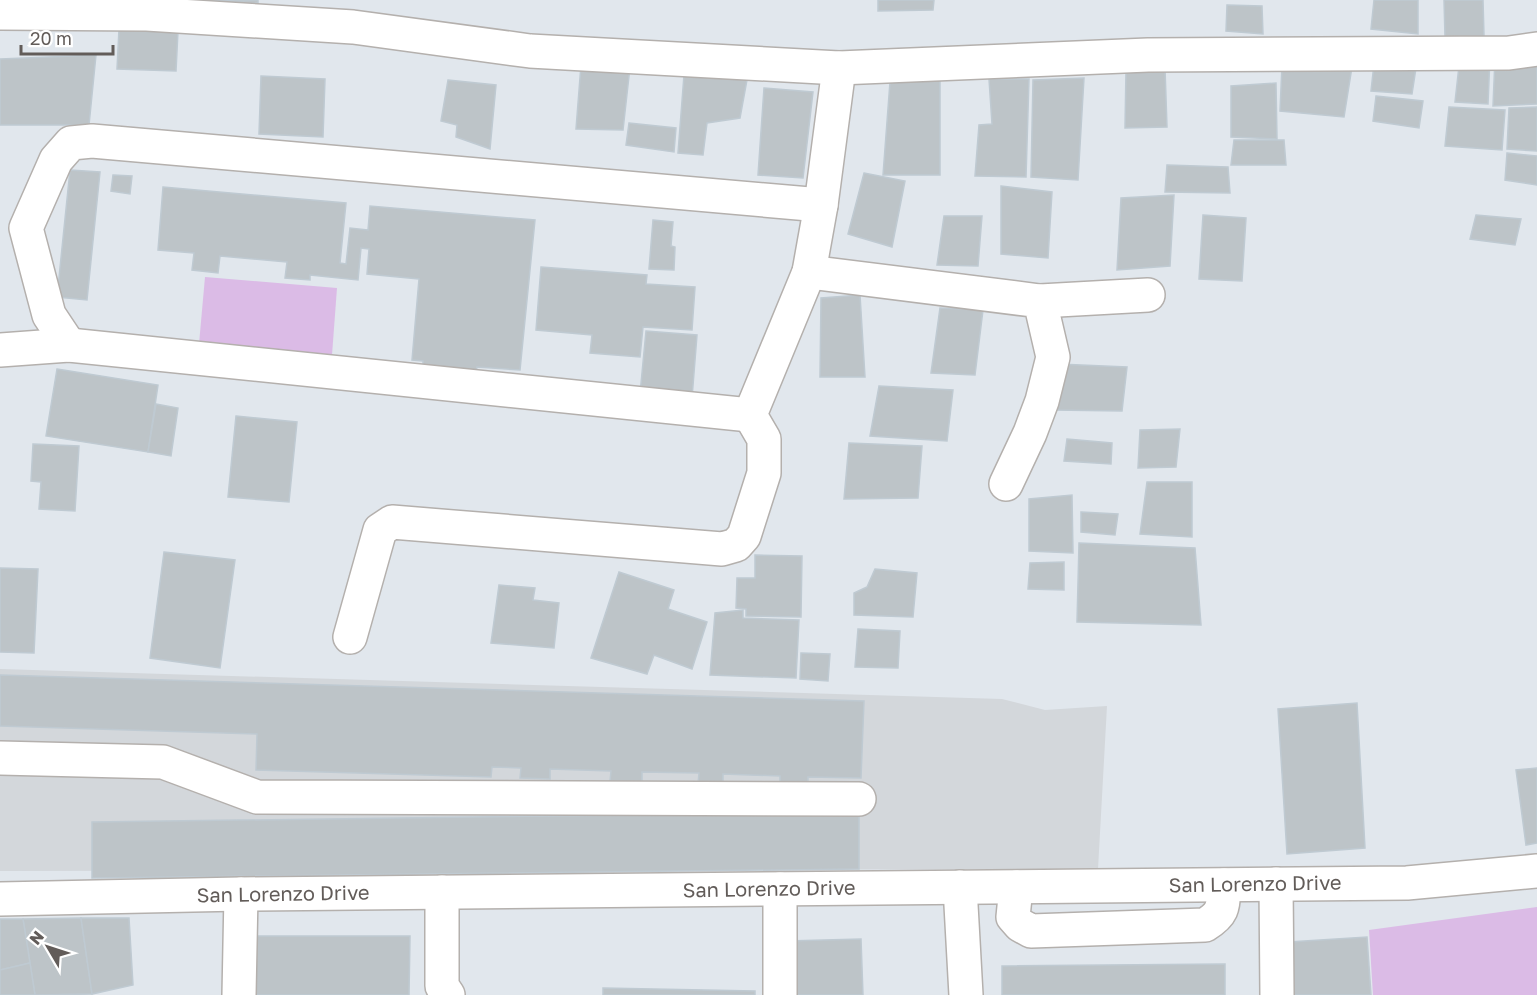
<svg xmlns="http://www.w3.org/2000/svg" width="1537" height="995" viewBox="0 0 1537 995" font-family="'Golos Text',sans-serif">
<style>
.industrial{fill:#d3d7db}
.green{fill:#dbbbe6}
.building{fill:#bdc4c8;stroke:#bfcad2;stroke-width:1.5}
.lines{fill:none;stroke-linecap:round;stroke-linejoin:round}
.minor-casing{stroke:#b4b0ad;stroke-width:36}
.minor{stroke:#fff;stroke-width:33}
.labels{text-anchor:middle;stroke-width:4.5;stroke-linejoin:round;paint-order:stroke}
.street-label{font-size:20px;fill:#625c59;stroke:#fff}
</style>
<rect width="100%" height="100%" fill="#e1e7ed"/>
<!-- industrial -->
<path class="industrial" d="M 0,669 L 1002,699 L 1045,710 L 1107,706 L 1098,869 L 0,871 Z"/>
<!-- green -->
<g class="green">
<path d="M 205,277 L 337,288 L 332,355 L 199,344 Z"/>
<path d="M 1537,907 L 1537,995 L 1373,995 L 1369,930 Z"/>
</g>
<!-- building -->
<g class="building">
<path d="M 208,0 L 258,0 L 258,3 Z"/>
<path d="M 878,0 L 934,0 L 933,10 L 878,11 Z"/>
<path d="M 1374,0 L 1418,0 L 1418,34 L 1371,29 Z"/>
<path d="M 1444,0 L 1483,0 L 1484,36 L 1445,37 Z"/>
<path d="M 1227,5 L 1262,6 L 1263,34 L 1226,31 Z"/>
<path d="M 119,29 L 178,31 L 176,71 L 117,69 Z"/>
<path d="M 96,55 L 89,125 L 0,125 L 0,59 Z"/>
<path d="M 1375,55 L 1418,55 L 1412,94 L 1371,91 Z"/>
<path d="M 1490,56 L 1488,104 L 1455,102 L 1460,57 Z"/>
<path d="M 1495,58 L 1537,58 L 1537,104 L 1493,106 Z"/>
<path d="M 685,62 L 749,69 L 740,118 L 707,123 L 703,155 L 678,153 Z"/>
<path d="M 581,65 L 630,67 L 623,130 L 576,129 Z"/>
<path d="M 1282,65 L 1352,67 L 1344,117 L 1280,111 Z"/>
<path d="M 1165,68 L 1167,127 L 1125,128 L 1126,70 Z"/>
<path d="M 261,76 L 325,79 L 323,137 L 259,134 Z"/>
<path d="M 940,76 L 940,175 L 883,175 L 890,82 Z"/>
<path d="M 1084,78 L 1078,180 L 1031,177 L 1033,80 Z"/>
<path d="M 989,79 L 1029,79 L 1026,177 L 975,176 L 979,125 L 992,124 Z"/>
<path d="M 448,80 L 496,85 L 490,149 L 456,137 L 457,125 L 441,121 Z"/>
<path d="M 1276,83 L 1277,139 L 1231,137 L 1231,86 Z"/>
<path d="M 764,88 L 813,92 L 803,178 L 758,175 Z"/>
<path d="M 1376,96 L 1423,101 L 1419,128 L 1373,121 Z"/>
<path d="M 1449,107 L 1505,110 L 1502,150 L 1445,146 Z"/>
<path d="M 1537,107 L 1537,151 L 1507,149 L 1509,108 Z"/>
<path d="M 629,123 L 676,128 L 674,152 L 626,145 Z"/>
<path d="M 1234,140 L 1284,140 L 1286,165 L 1231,165 Z"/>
<path d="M 1507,153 L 1537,156 L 1537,185 L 1505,180 Z"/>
<path d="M 1167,165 L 1228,167 L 1230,193 L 1165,192 Z"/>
<path d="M 70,170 L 100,172 L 87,300 L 57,297 Z"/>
<path d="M 864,173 L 905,181 L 892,247 L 848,234 Z"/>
<path d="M 113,175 L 132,176 L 130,194 L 111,191 Z"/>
<path d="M 1001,186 L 1052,192 L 1048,258 L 1001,254 Z"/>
<path d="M 163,187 L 346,203 L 340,263 L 346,264 L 350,228 L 368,230 L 370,206 L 535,220 L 520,370 L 477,367 L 476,371 L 423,366 L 423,361 L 412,360 L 419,279 L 367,274 L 369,249 L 361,248 L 358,280 L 310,275 L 310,280 L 285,278 L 287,262 L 220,256 L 218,273 L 192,270 L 194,253 L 158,250 Z"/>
<path d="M 1174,195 L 1170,266 L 1117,270 L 1121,198 Z"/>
<path d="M 1203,215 L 1246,218 L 1242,281 L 1199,279 Z"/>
<path d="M 1476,215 L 1521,219 L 1515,245 L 1470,239 Z"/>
<path d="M 944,216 L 982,216 L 978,266 L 937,265 Z"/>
<path d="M 653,220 L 673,222 L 671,246 L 675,247 L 674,270 L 649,269 Z"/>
<path d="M 541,267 L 647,275 L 646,284 L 695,287 L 692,330 L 643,327 L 640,357 L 590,353 L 592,335 L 536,330 Z"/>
<path d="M 860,295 L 865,377 L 820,377 L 821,298 Z"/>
<path d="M 940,308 L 983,310 L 975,375 L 931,373 Z"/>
<path d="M 646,331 L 697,335 L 692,398 L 640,394 Z"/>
<path d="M 1058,364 L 1127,367 L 1122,411 L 1053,410 Z"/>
<path d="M 57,369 L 158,385 L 148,452 L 46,436 Z"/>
<path d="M 879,386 L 953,390 L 947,441 L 870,436 Z"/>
<path d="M 156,404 L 178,408 L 171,456 L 148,452 Z"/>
<path d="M 236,416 L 297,422 L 289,502 L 228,497 Z"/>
<path d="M 1180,429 L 1176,467 L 1138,468 L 1140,430 Z"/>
<path d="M 1067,439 L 1112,443 L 1111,464 L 1064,461 Z"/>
<path d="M 849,443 L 922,446 L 918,498 L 844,499 Z"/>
<path d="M 33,444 L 79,446 L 75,511 L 39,509 L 41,482 L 31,481 Z"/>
<path d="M 1147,482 L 1192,482 L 1192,537 L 1140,534 Z"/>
<path d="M 1072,495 L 1073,553 L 1029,551 L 1029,499 Z"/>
<path d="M 1081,512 L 1118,514 L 1115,535 L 1081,532 Z"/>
<path d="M 1079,543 L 1195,548 L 1201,625 L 1077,622 Z"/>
<path d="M 164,552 L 235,560 L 220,668 L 150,658 Z"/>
<path d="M 755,555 L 802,556 L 801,617 L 746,616 L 746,609 L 736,608 L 737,578 L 755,578 Z"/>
<path d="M 1064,562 L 1064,590 L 1028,589 L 1030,563 Z"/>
<path d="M 0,568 L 38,569 L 34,653 L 0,652 Z"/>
<path d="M 875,569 L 917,573 L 913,617 L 854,615 L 854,593 L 867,587 Z"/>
<path d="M 619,572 L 674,590 L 668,609 L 707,622 L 692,669 L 654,655 L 647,674 L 591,658 Z"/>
<path d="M 499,585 L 535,588 L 533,600 L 559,603 L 554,648 L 491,643 Z"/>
<path d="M 743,610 L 743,618 L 799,620 L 796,678 L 710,675 L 715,613 Z"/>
<path d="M 858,629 L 900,631 L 898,668 L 855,667 Z"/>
<path d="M 801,653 L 830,654 L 828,681 L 800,679 Z"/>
<path d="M 0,675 L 864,701 L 861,778 L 808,777 L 808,787 L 780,786 L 780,776 L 723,774 L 723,784 L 698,784 L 699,773 L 642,772 L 642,782 L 610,781 L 611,771 L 550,769 L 550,779 L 520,778 L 521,768 L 492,767 L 491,777 L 256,770 L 257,734 L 0,726 Z"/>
<path d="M 1357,703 L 1365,848 L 1287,854 L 1278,709 Z"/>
<path d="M 1537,768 L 1537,843 L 1526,845 L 1516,770 Z"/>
<path d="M 859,812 L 859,869 L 92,878 L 92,822 Z"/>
<path d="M 81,918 L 92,994 L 35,995 L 23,919 Z"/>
<path d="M 81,918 L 129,918 L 133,985 L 92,994 Z"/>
<path d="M 0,919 L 23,919 L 30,963 L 0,970 Z"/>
<path d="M 256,936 L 410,936 L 409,995 L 255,995 Z"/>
<path d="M 1367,937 L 1371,995 L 1292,995 L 1289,942 Z"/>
<path d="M 861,939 L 863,995 L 789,995 L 787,941 Z"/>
<path d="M 30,963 L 35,995 L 0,995 L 0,970 Z"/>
<path d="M 1225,964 L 1225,995 L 1002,995 L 1002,966 Z"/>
<path d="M 603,988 L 755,991 L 755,995 L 603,995 Z"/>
</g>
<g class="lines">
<defs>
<g id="minor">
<path d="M 0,13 L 147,14 L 353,27 L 530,51 L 839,68 L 1148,55 L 1509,53 L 1537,49"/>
<path d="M 809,272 L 1040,301 L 1053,357 L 1042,401 L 1030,433 L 1006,484"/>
<path d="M 1040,301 L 1148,295"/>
<path d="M 69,345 L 49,315 L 26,228 L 56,160 L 71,143 L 92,141 L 821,205"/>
<path d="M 0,350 L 69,345 L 750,415"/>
<path d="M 350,637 L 380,530 L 392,522 L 722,549 L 736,545 L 744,536 L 764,473 L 764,439 L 750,415 L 809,272 L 821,205 L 839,68"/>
<path d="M 0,758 L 163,762 L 257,797 L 859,799"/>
<path d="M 1276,884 L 1277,995"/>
<path d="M 960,887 L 966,995"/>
<path d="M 1016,887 L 1013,917 L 1020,925 L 1031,931 L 1205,925 C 1225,913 1223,905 1224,885"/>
<path d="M 780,889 L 780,995"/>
<path d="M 442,892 L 442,986 L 448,995"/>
<path d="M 0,899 L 241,894 L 1407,883 L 1537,871"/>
<path d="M 239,995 L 241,894"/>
</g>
</defs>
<!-- minor casing -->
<use href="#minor" class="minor-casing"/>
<!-- minor -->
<use href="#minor" class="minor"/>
</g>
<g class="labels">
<!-- street labels -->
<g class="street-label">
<text transform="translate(1255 884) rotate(-1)" y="7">San Lorenzo Drive</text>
<text transform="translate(769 889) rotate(-1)" y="7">San Lorenzo Drive</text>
<text transform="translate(283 894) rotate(-1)" y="7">San Lorenzo Drive</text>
</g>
</g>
<!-- north arrow -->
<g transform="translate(48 947) rotate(309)" stroke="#ffffff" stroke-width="4.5" paint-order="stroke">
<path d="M0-4.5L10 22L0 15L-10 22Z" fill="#625c59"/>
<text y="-9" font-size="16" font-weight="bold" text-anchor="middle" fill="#625c59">N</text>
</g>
<!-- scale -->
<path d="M21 45v9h92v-9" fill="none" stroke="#625c59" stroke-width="3"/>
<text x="30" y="45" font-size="18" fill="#625c59" stroke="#ffffff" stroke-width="4.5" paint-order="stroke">20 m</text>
</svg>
